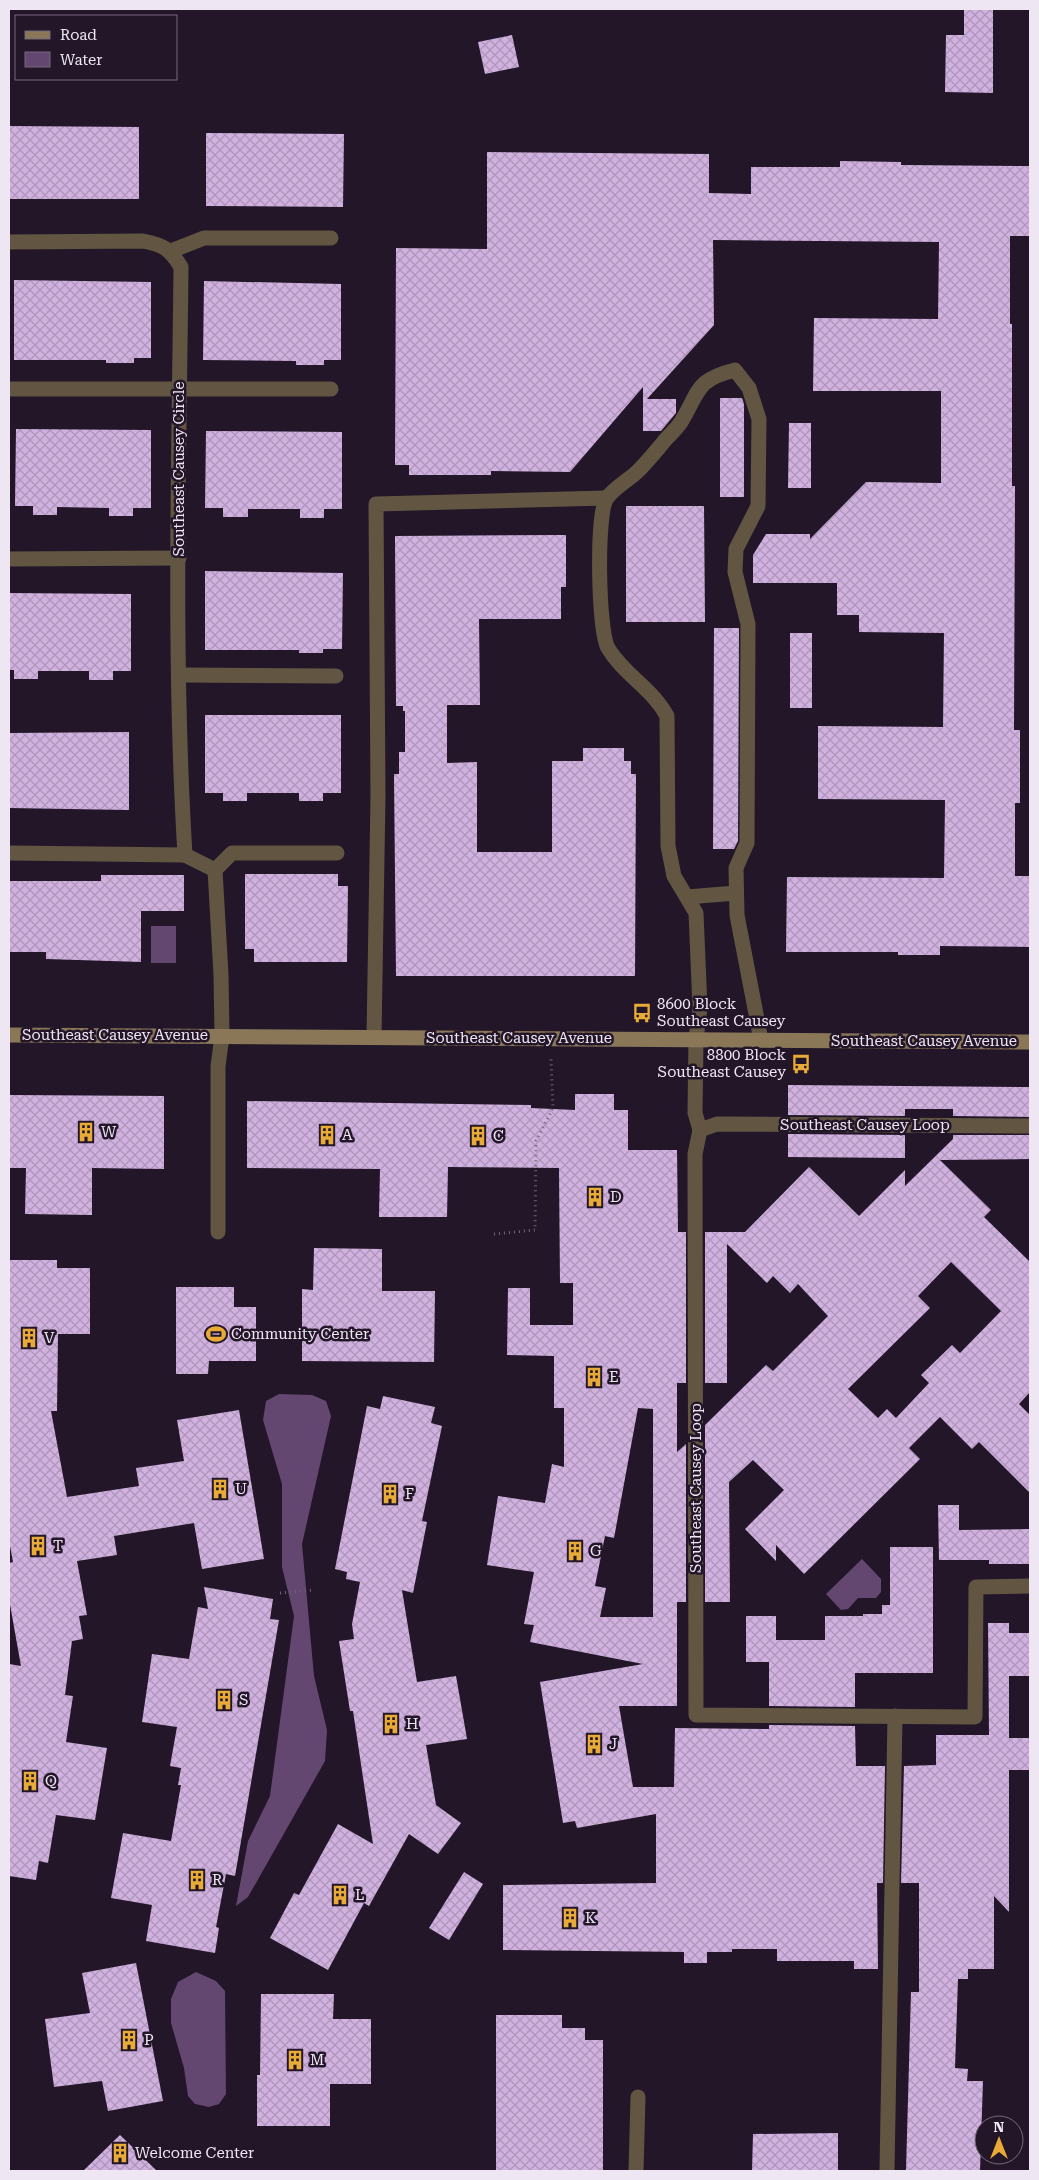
<svg xmlns="http://www.w3.org/2000/svg" width="1039" height="2180" viewBox="0 0 1039 2180" font-family="'Roboto Serif',serif">
<style>
.water{fill:#634770}
.building{fill:url(#building-cross-hatch);fill-rule:evenodd}
.lines{fill:none;stroke-linecap:round;stroke-linejoin:round}
.path{stroke:#706475;stroke-width:3;stroke-dasharray:1 4;stroke-linecap:butt}
.lane{stroke:#625643;stroke-width:15}
.street{stroke:#625643;stroke-width:15}
.secondary{stroke:#897758;stroke-width:15}
.labels{text-anchor:middle;stroke-width:5;stroke-linejoin:round;paint-order:stroke}
.street-label{font-size:15px;fill:#efe6f3;stroke:#231629}
.poi-label{font-size:15px;fill:#efe6f3;stroke:#231629;text-anchor:start}
</style>
<defs>
<pattern id="building-cross-hatch" width="8" height="8" patternUnits="userSpaceOnUse" patternTransform="scale(1.25)"><rect width="8" height="8" fill="#d0b1df"/><path d="M0 0l8 8M0 8l8-8" fill="none" stroke="#ae96ba"/></pattern>
</defs>
<rect width="100%" height="100%" fill="#231629"/>
<!-- water -->
<g class="water">
<rect x="151" y="926" width="25" height="37"/>
<path d="M 279,1394 L 312,1395 L 326,1401 L 331,1416 L 302,1544 L 314,1676 L 327,1730 L 325,1761 L 248,1897 L 236,1906 L 248,1841 L 270,1796 L 294,1616 L 282,1567 L 282,1484 L 263,1420 L 266,1401 Z"/>
<path d="M 862,1559 L 881,1579 L 881,1592 L 876,1598 L 858,1598 L 848,1609 L 841,1610 L 826,1594 Z"/>
<path d="M 196,1972 L 216,1981 L 225,1991 L 226,2094 L 219,2104 L 209,2107 L 195,2104 L 188,2096 L 184,2068 L 171,2023 L 171,1999 L 178,1982 Z"/>
</g>
<!-- building -->
<g class="building">
<path d="M 964,9 L 993,9 L 993,93 L 945,92 L 946,35 L 964,35 Z"/>
<path d="M 512,35 L 519,67 L 485,74 L 478,42 Z"/>
<path d="M 9,126 L 139,127 L 139,199 L 9,199 Z"/>
<path d="M 206,133 L 344,134 L 343,207 L 206,206 Z"/>
<path d="M 487,152 L 709,154 L 709,193 L 751,194 L 751,167 L 840,167 L 840,161 L 901,162 L 901,165 L 1030,166 L 1030,236 L 1010,236 L 1010,324 L 1012,324 L 1012,486 L 1015,486 L 1014,730 L 1020,730 L 1020,803 L 1015,803 L 1015,876 L 1030,876 L 1030,947 L 940,946 L 940,955 L 898,955 L 898,952 L 786,952 L 787,877 L 944,878 L 945,800 L 818,799 L 818,726 L 943,727 L 944,633 L 859,632 L 859,615 L 837,615 L 837,583 L 753,583 L 753,555 L 766,534 L 810,534 L 810,539 L 866,482 L 941,483 L 941,391 L 813,391 L 814,318 L 938,319 L 939,242 L 713,240 L 714,325 L 647,399 L 676,399 L 676,413 L 661,431 L 643,431 L 643,387 L 570,472 L 491,471 L 491,475 L 409,475 L 409,465 L 395,465 L 396,248 L 487,249 Z"/>
<path d="M 14,280 L 151,282 L 151,358 L 134,358 L 134,363 L 106,363 L 106,360 L 14,360 Z"/>
<path d="M 204,281 L 341,284 L 341,360 L 324,360 L 324,365 L 296,365 L 296,361 L 203,360 Z"/>
<path d="M 720,398 L 742,398 L 744,404 L 744,497 L 720,497 Z"/>
<path d="M 789,423 L 811,423 L 811,488 L 788,488 Z"/>
<path d="M 16,429 L 151,430 L 151,508 L 133,508 L 133,516 L 109,516 L 109,508 L 57,507 L 57,515 L 33,515 L 33,506 L 15,506 Z"/>
<path d="M 206,431 L 342,432 L 342,509 L 324,509 L 324,518 L 300,518 L 300,509 L 248,509 L 248,517 L 223,517 L 223,508 L 205,508 Z"/>
<path d="M 626,506 L 704,506 L 705,622 L 626,622 Z"/>
<path d="M 566,535 L 566,587 L 561,587 L 561,619 L 479,619 L 480,705 L 447,705 L 447,763 L 477,762 L 477,852 L 552,852 L 552,761 L 583,761 L 583,748 L 624,748 L 624,761 L 631,761 L 631,774 L 636,774 L 635,976 L 396,976 L 394,774 L 399,774 L 399,752 L 405,752 L 405,711 L 403,711 L 403,706 L 396,706 L 395,536 Z"/>
<path d="M 205,571 L 343,573 L 342,649 L 323,649 L 323,653 L 299,653 L 299,650 L 205,650 Z"/>
<path d="M 9,593 L 131,594 L 131,671 L 113,671 L 113,680 L 89,680 L 89,671 L 38,671 L 38,679 L 14,679 L 14,670 L 9,670 Z"/>
<path d="M 714,628 L 739,628 L 738,841 L 734,849 L 713,849 Z"/>
<rect x="790" y="633" width="22" height="75"/>
<path d="M 205,715 L 341,715 L 341,793 L 323,793 L 323,801 L 299,801 L 299,793 L 247,793 L 247,801 L 223,801 L 223,793 L 205,793 Z"/>
<path d="M 129,732 L 129,810 L 9,808 L 9,733 Z"/>
<path d="M 245,874 L 338,874 L 338,886 L 348,886 L 347,962 L 254,962 L 254,949 L 245,949 Z"/>
<path d="M 101,875 L 184,875 L 184,911 L 141,911 L 141,962 L 46,959 L 46,952 L 9,952 L 9,881 L 101,881 Z"/>
<path d="M 788,1085 L 1030,1087 L 1030,1117 L 953,1116 L 953,1109 L 905,1109 L 905,1116 L 788,1115 Z"/>
<path d="M 575,1094 L 614,1094 L 614,1110 L 628,1110 L 628,1150 L 677,1150 L 678,1232 L 686,1232 L 686,1383 L 677,1383 L 677,1452 L 686,1444 L 686,1602 L 677,1602 L 677,1706 L 619,1706 L 633,1787 L 674,1787 L 675,1728 L 769,1729 L 769,1725 L 855,1726 L 856,1766 L 885,1766 L 883,1883 L 877,1883 L 878,1969 L 854,1969 L 854,1961 L 777,1961 L 777,1949 L 732,1949 L 732,1952 L 707,1952 L 707,1963 L 684,1963 L 684,1952 L 503,1950 L 503,1885 L 656,1883 L 656,1814 L 577,1828 L 575,1821 L 563,1823 L 540,1682 L 643,1664 L 530,1642 L 534,1625 L 524,1624 L 534,1572 L 487,1565 L 498,1496 L 545,1503 L 552,1464 L 564,1467 L 564,1408 L 554,1408 L 554,1356 L 507,1355 L 508,1288 L 530,1288 L 530,1325 L 573,1325 L 573,1283 L 560,1283 L 559,1168 L 448,1167 L 447,1217 L 379,1217 L 380,1169 L 247,1168 L 247,1101 L 531,1105 L 531,1108 L 575,1110 ZM 638,1408 L 653,1409 L 653,1617 L 600,1617 L 606,1588 L 595,1586 L 605,1536 L 614,1538 Z"/>
<path d="M 9,1095 L 164,1096 L 164,1169 L 92,1168 L 92,1215 L 25,1214 L 26,1168 L 9,1168 Z"/>
<path d="M 788,1134 L 905,1135 L 905,1158 L 788,1157 Z"/>
<path d="M 953,1135 L 1030,1135 L 1030,1159 L 940,1160 L 991,1210 L 984,1217 L 1030,1262 L 1030,1392 L 1019,1404 L 1030,1415 L 1030,1493 L 979,1442 L 972,1449 L 940,1417 L 909,1448 L 920,1459 L 804,1574 L 776,1545 L 776,1561 L 745,1529 L 784,1490 L 753,1460 L 729,1482 L 730,1602 L 705,1602 L 705,1425 L 766,1365 L 773,1371 L 828,1316 L 798,1284 L 790,1293 L 773,1276 L 767,1283 L 727,1244 L 727,1383 L 705,1383 L 705,1232 L 745,1232 L 809,1167 L 859,1216 L 905,1170 L 905,1186 L 953,1139 ZM 951,1262 L 1001,1311 L 960,1353 L 952,1345 L 921,1375 L 929,1383 L 896,1418 L 887,1409 L 878,1418 L 848,1389 L 930,1308 L 918,1296 Z"/>
<path d="M 314,1248 L 382,1249 L 382,1291 L 435,1291 L 434,1362 L 302,1361 L 302,1289 L 313,1290 Z"/>
<path d="M 9,1260 L 57,1260 L 57,1268 L 90,1268 L 90,1334 L 58,1334 L 57,1411 L 51,1411 L 67,1497 L 139,1486 L 136,1468 L 184,1461 L 177,1420 L 239,1410 L 264,1559 L 202,1569 L 194,1523 L 114,1536 L 117,1555 L 77,1561 L 87,1615 L 79,1616 L 83,1639 L 72,1641 L 65,1695 L 73,1696 L 66,1742 L 107,1748 L 95,1820 L 56,1815 L 48,1863 L 39,1861 L 36,1880 L 9,1876 L 9,1664 L 21,1666 L 9,1599 L 9,1563 L 13,1562 L 9,1541 Z"/>
<path d="M 176,1287 L 234,1287 L 234,1307 L 256,1307 L 256,1361 L 209,1361 L 208,1374 L 176,1374 Z"/>
<path d="M 383,1396 L 435,1407 L 431,1423 L 442,1426 L 422,1521 L 427,1522 L 413,1593 L 402,1590 L 417,1682 L 456,1676 L 467,1739 L 426,1745 L 436,1805 L 461,1823 L 438,1854 L 409,1834 L 369,1906 L 364,1903 L 328,1970 L 270,1938 L 294,1893 L 299,1895 L 338,1824 L 373,1844 L 353,1711 L 350,1711 L 339,1641 L 354,1639 L 352,1624 L 360,1582 L 346,1579 L 347,1572 L 335,1569 L 367,1406 L 380,1409 Z"/>
<path d="M 938,1505 L 959,1505 L 959,1530 L 1030,1529 L 1030,1564 L 989,1564 L 989,1560 L 939,1560 Z"/>
<path d="M 890,1547 L 933,1547 L 933,1673 L 855,1673 L 855,1707 L 769,1706 L 769,1662 L 746,1662 L 746,1616 L 776,1616 L 776,1640 L 825,1640 L 825,1616 L 863,1616 L 863,1614 L 882,1614 L 882,1605 L 890,1605 Z"/>
<path d="M 204,1587 L 273,1599 L 270,1619 L 279,1620 L 235,1876 L 226,1874 L 216,1927 L 219,1928 L 215,1953 L 146,1941 L 152,1905 L 111,1898 L 123,1833 L 171,1841 L 181,1785 L 178,1785 L 181,1768 L 170,1766 L 177,1727 L 142,1722 L 152,1654 L 189,1659 L 198,1607 L 208,1609 Z"/>
<path d="M 988,1623 L 1009,1623 L 1009,1633 L 1030,1633 L 1030,1676 L 1009,1676 L 1009,1738 L 1030,1738 L 1030,1770 L 1009,1770 L 1009,1912 L 994,1896 L 994,1969 L 968,1969 L 968,1979 L 958,1979 L 955,2068 L 968,2069 L 967,2081 L 983,2081 L 980,2171 L 906,2171 L 911,1992 L 919,1992 L 919,1883 L 901,1883 L 904,1766 L 936,1765 L 936,1735 L 989,1735 Z"/>
<path d="M 464,1872 L 483,1884 L 449,1940 L 429,1928 Z"/>
<path d="M 136,1963 L 163,2101 L 108,2111 L 102,2081 L 54,2087 L 45,2019 L 90,2013 L 82,1973 Z"/>
<path d="M 261,1994 L 334,1994 L 333,2019 L 371,2019 L 371,2084 L 330,2084 L 330,2126 L 257,2126 L 257,2075 L 260,2075 Z"/>
<path d="M 496,2015 L 562,2015 L 562,2028 L 585,2028 L 585,2040 L 603,2040 L 603,2171 L 496,2171 Z"/>
<path d="M 838,2133 L 838,2171 L 752,2171 L 753,2134 Z"/>
<path d="M 120,2135 L 157,2171 L 83,2171 Z"/>
</g>
<g class="lines">
<!-- path -->
<g class="path">
<path d="M 494,1234 L 535,1230 L 536,1141 L 553,1108 L 551,1059"/>
<path d="M 280,1593 L 314,1590"/>
</g>
<!-- lane -->
<g class="lane">
<path d="M 171,251 L 204,238 L 331,238"/>
<path d="M 9,389 L 331,389"/>
<path d="M 9,559 L 179,558"/>
<path d="M 180,675 L 336,676"/>
<path d="M 215,870 L 232,853 L 337,853"/>
<path d="M 687,897 L 736,893"/>
<path d="M 374,1037 L 378,796 L 376,504 L 606,498"/>
<path d="M 1030,1126 L 717,1124 L 700,1130 L 695,1154 L 696,1715 L 975,1717 L 976,1587 L 1030,1586"/>
<path d="M 700,1130 L 695,1113 L 696,1039 L 700,1008 L 696,913 L 674,876 L 668,846 L 667,716 C 652,688 624,675 608,648 C 598,631 596,512 607,498 C 615,487 629,480 638,471 C 648,461 657,450 666,439 C 671,434 677,428 681,422 C 700,391 695,380 735,370 L 749,388 L 759,419 L 758,506 L 736,549 L 735,572 L 748,624 L 747,843 L 736,868 L 737,915 L 761,1040"/>
<path d="M 218,1232 L 218,1066 L 222,1036"/>
<path d="M 636,2171 L 638,2097"/>
<path d="M 887,2171 L 895,1716"/>
</g>
<!-- street -->
<g class="street">
<path d="M 9,242 L 143,241 C 164,245 170,249 181,267 C 179,463 173,659 185,855 L 9,853"/>
<path d="M 185,855 L 215,870 L 221,975 L 222,1036"/>
</g>
<!-- secondary -->
<path class="secondary" d="M 9,1035 L 1030,1042"/>
</g>
<!-- icons -->
<defs>
<symbol id="bus-bare" viewBox="-9 -9 18 18"><path d="M-5-6H5V4H4V6H2V4H-2V6H-4V4H-5ZM-3.5-4V0h7V-4ZM-3.5 1.2v1.5H-2V1.2ZM2 1.2v1.5H3.5V1.2Z" fill="#e8ab37" stroke="#231629" stroke-width="2.5" paint-order="stroke"/></symbol>
<symbol id="building-bare" viewBox="-9 -9 18 18"><path d="M-4-6H4V6H1V3H-1V6H-4ZM-2.5-4.3h1.7v1.8h-1.7ZM.8-4.3h1.7v1.8H.8ZM-2.5-1h1.7V.8h-1.7ZM.8-1h1.7V.8H.8Z" fill="#e8ab37" stroke="#231629" stroke-width="2.5" paint-order="stroke"/></symbol>
<symbol id="stadium-bare" viewBox="-9 -9 18 18"><path d="M0-5a6.5 5 0 1 0 0 10a6.5 5 0 1 0 0-10ZM-3.5-1.8h7v3.6h-7Z" fill="#e8ab37" stroke="#231629" stroke-width="2.5" paint-order="stroke"/></symbol>
</defs>
<g fill-rule="evenodd">
<use href="#bus-bare" x="628" y="999" width="28" height="28"/>
<use href="#bus-bare" x="787" y="1050" width="28" height="28"/>
<use href="#building-bare" x="72" y="1118" width="28" height="28"/>
<use href="#building-bare" x="313" y="1121" width="28" height="28"/>
<use href="#building-bare" x="464" y="1122" width="28" height="28"/>
<use href="#building-bare" x="581" y="1183" width="28" height="28"/>
<use href="#stadium-bare" x="202" y="1320" width="28" height="28"/>
<use href="#building-bare" x="15" y="1324" width="28" height="28"/>
<use href="#building-bare" x="580" y="1363" width="28" height="28"/>
<use href="#building-bare" x="206" y="1475" width="28" height="28"/>
<use href="#building-bare" x="376" y="1480" width="28" height="28"/>
<use href="#building-bare" x="24" y="1532" width="28" height="28"/>
<use href="#building-bare" x="561" y="1537" width="28" height="28"/>
<use href="#building-bare" x="210" y="1686" width="28" height="28"/>
<use href="#building-bare" x="377" y="1710" width="28" height="28"/>
<use href="#building-bare" x="580" y="1730" width="28" height="28"/>
<use href="#building-bare" x="16" y="1767" width="28" height="28"/>
<use href="#building-bare" x="183" y="1866" width="28" height="28"/>
<use href="#building-bare" x="326" y="1881" width="28" height="28"/>
<use href="#building-bare" x="556" y="1904" width="28" height="28"/>
<use href="#building-bare" x="115" y="2026" width="28" height="28"/>
<use href="#building-bare" x="281" y="2046" width="28" height="28"/>
<use href="#building-bare" x="106" y="2139" width="28" height="28"/>
</g>
<g class="labels">
<!-- street labels -->
<g class="street-label">
<text transform="translate(179 469) rotate(-90)" y="5">Southeast Causey Circle</text>
<text x="115" y="1040">Southeast Causey Avenue</text>
<text x="519" y="1043">Southeast Causey Avenue</text>
<text x="924" y="1046">Southeast Causey Avenue</text>
<text x="865" y="1130">Southeast Causey Loop</text>
<text transform="translate(696 1488) rotate(-90)" y="5">Southeast Causey Loop</text>
</g>
<!-- poi labels -->
<g class="poi-label">
<text x="657" y="1009">8600 Block<tspan x="657" dy="17">Southeast Causey</tspan></text>
<text x="786" y="1060" text-anchor="end">8800 Block<tspan x="786" dy="17">Southeast Causey</tspan></text>
<text x="101" y="1137">W</text>
<text x="342" y="1140">A</text>
<text x="493" y="1141">C</text>
<text x="610" y="1202">D</text>
<text x="231" y="1339">Community Center</text>
<text x="44" y="1343">V</text>
<text x="609" y="1382">E</text>
<text x="235" y="1494">U</text>
<text x="405" y="1499">F</text>
<text x="53" y="1551">T</text>
<text x="590" y="1556">G</text>
<text x="239" y="1705">S</text>
<text x="406" y="1729">H</text>
<text x="609" y="1749">J</text>
<text x="45" y="1786">Q</text>
<text x="212" y="1885">R</text>
<text x="355" y="1900">L</text>
<text x="585" y="1923">K</text>
<text x="144" y="2045">P</text>
<text x="310" y="2065">M</text>
<text x="135" y="2158">Welcome Center</text>
</g>
</g>
<!-- border -->
<rect width="1039" height="2180" fill="none" stroke="#efe6f3" stroke-width="20"/>
<!-- legend -->
<rect x="15" y="15" width="162" height="65" fill="#231629" stroke="#75697a"/>
<rect x="25" y="31" width="25" height="8" fill="#897758" stroke="#75697a"/>
<text x="60" y="40" font-size="15" fill="#efe6f3">Road</text>
<rect x="25" y="52" width="25" height="15" fill="#634770" stroke="#75697a"/>
<text x="60" y="65" font-size="15" fill="#efe6f3">Water</text>
<!-- north arrow -->
<g transform="translate(999 2140)"><circle r="24" fill="#231629" stroke="#75697a"/>
<path d="M0-4L9 19L0 12L-9 19Z" fill="#e8ab37"/>
<text y="-8" font-size="14" font-weight="bold" text-anchor="middle" fill="#efe6f3">N</text>
</g>
</svg>
